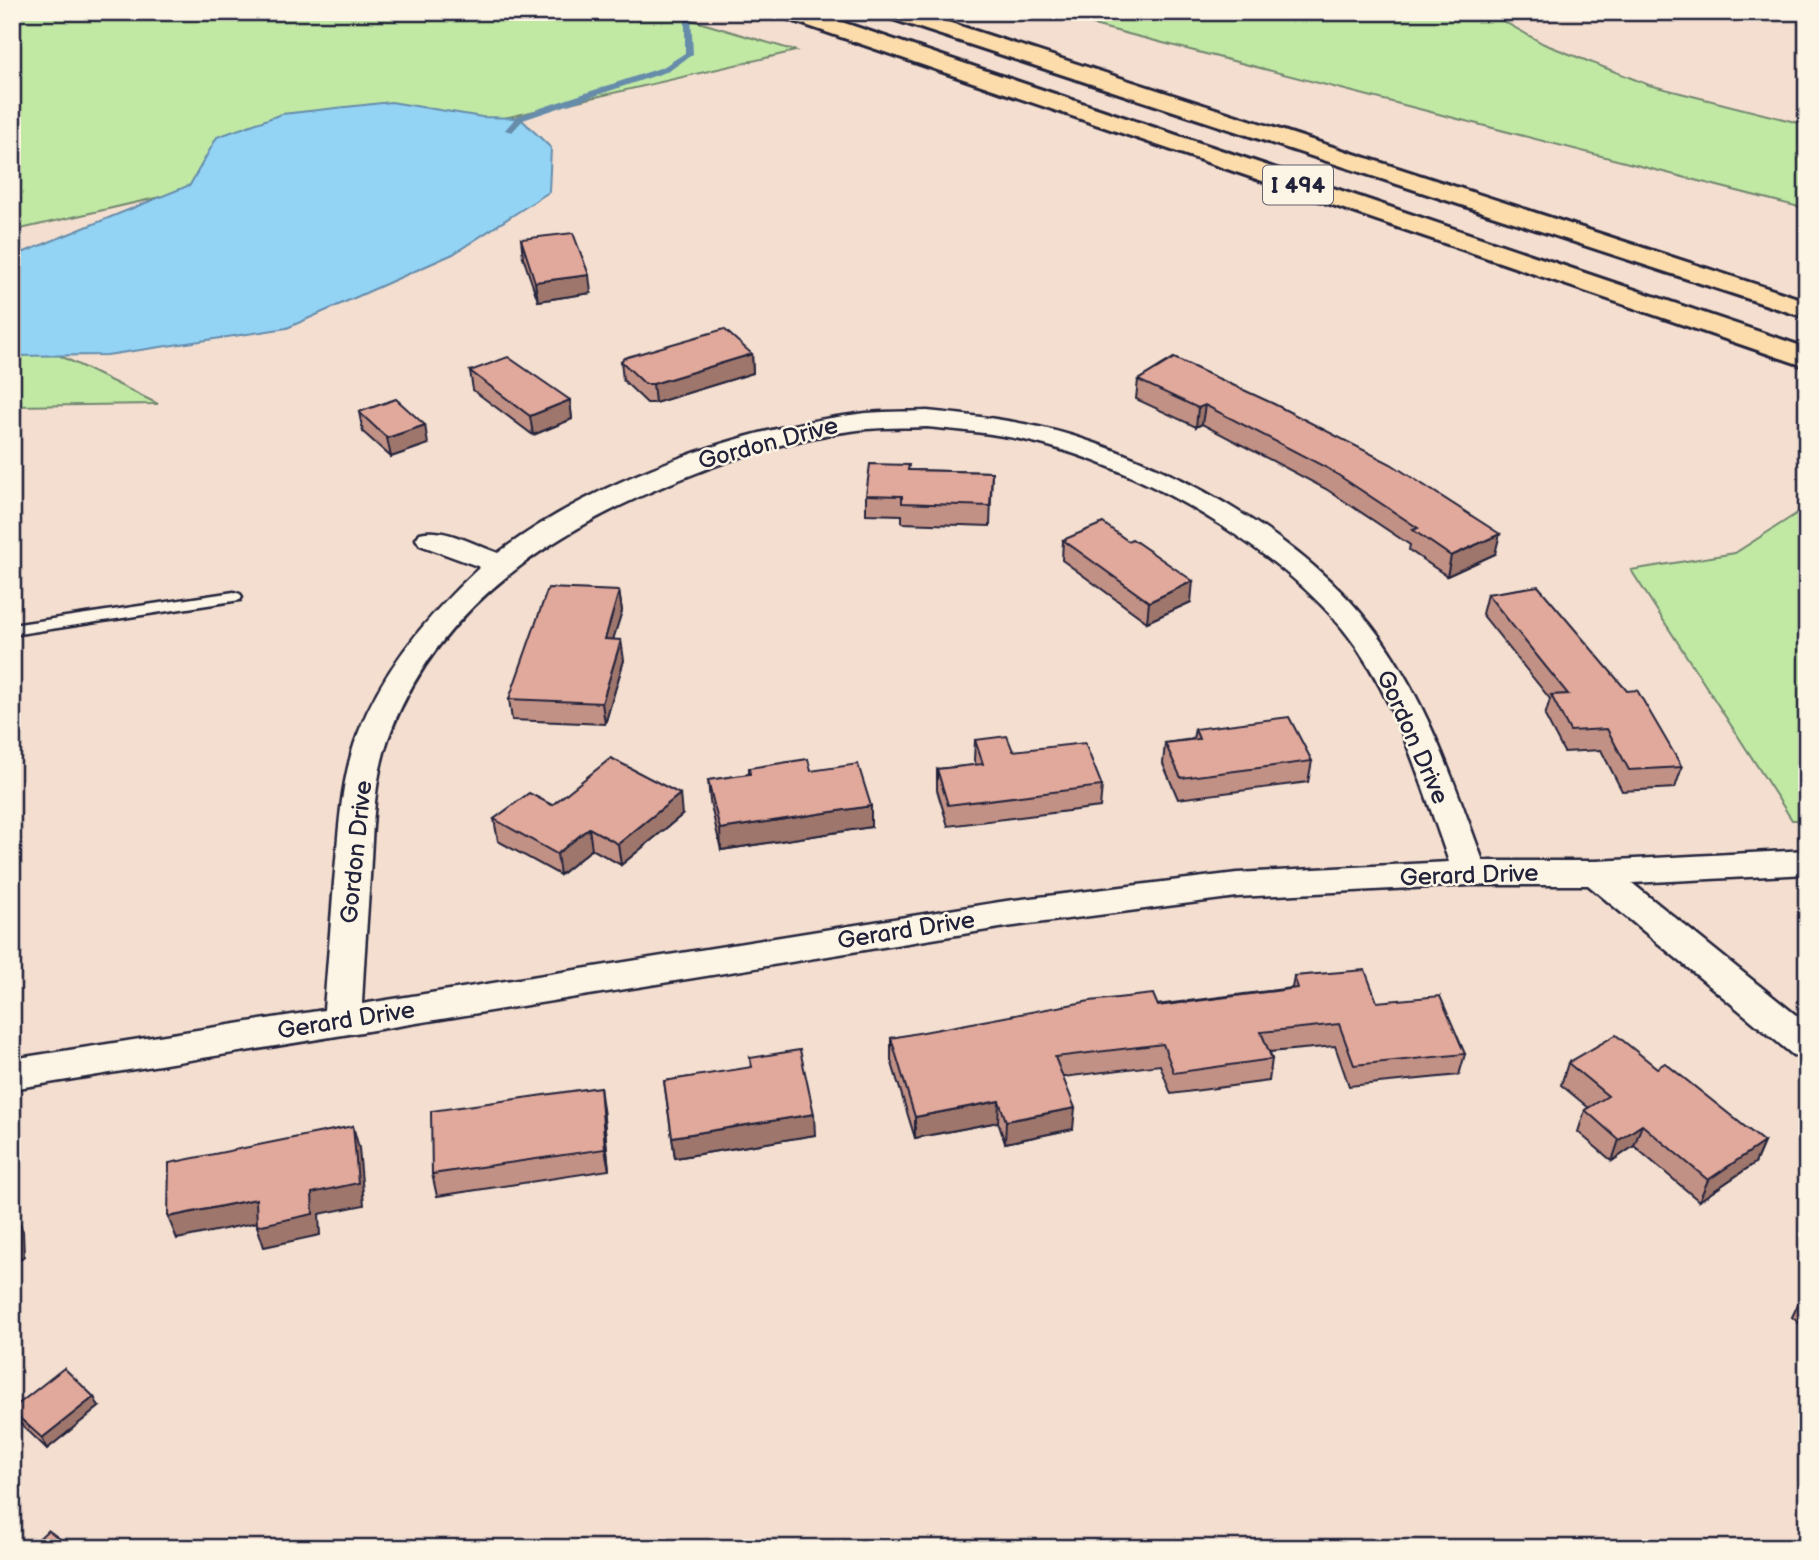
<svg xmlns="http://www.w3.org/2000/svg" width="1819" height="1560" viewBox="0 0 1819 1560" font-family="'Balsamiq Sans',sans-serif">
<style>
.green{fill:#c1e9a4;stroke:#728670;stroke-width:2}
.water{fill:#93d3f4;stroke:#668caa;stroke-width:2}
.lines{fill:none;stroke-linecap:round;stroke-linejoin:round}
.stream{fill:#668caa;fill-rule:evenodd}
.service-casing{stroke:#22223b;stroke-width:5}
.minor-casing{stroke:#22223b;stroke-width:5}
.motorway-casing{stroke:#22223b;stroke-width:6}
.service{fill:#fcf5e5;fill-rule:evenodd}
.minor{fill:#fcf5e5;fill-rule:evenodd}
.motorway{fill:#fcdcab;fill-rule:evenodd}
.wall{fill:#c29185;stroke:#22223b;stroke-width:2}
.shaded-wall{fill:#9e766c;stroke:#22223b;stroke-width:2}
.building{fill:#e1a99b;stroke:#22223b;stroke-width:2}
.labels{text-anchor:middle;stroke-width:5;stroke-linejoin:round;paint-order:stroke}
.shield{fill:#fcf5e5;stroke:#63616e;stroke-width:2}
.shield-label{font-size:23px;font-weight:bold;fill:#22223b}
.street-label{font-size:24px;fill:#22223b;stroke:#fcf5e5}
</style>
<rect width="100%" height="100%" fill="#f4decf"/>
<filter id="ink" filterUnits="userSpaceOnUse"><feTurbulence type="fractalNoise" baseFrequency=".0143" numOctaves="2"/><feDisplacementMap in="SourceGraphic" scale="14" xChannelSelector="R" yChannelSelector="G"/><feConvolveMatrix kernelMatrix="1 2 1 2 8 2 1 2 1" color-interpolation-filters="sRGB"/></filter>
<g filter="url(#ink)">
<!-- green -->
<g class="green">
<path d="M 12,12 L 665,12 L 796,51 L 12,231 Z"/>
<path d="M 1043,12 L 1487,12 L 1544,44 L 1649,85 L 1807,125 L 1807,209 Z"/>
<path d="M 12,332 L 158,404 L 12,406 Z"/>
<path d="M 1807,507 L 1807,820 L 1792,820 L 1631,570 L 1735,553 Z"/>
</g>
<!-- water -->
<path class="water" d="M 391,102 L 482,117 L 520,118 L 551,148 L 549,192 L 453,254 L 287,328 L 107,355 L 12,356 L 12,257 L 190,185 L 217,137 L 282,114 Z"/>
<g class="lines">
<!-- stream -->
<path class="stream" d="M 688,13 L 691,15 L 693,54 L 669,71 L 523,120 L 512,132 L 505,130 L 517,116 L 663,67 L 685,53 L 685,15 Z"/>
<defs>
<path id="service" d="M 234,592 L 240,594 L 242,597 L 240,600 L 12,635 L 12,625 Z"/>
<path id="minor" d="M 927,411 C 976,416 1025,421 1073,436 C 1185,471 1313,543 1382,640 C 1429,707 1455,785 1483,861 L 1596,861 L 1807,850 L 1807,874 L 1632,883 L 1807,1024 L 1807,1059 L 1793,1055 L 1588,885 L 1470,885 L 1237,897 L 1006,927 L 12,1089 L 12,1059 L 324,1010 C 327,967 331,924 334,882 C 339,832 340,781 358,734 C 382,669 430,613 480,567 L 420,545 L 416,539 L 420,533 C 444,527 475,545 498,553 C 595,480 738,429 858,414 C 880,411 904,412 927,411 ZM 927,427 C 970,431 1011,435 1052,447 C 1156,476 1296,559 1357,648 C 1401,713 1423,789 1449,862 L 1237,873 L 1006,901 L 362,1004 C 364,961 367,919 370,877 C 373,829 373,777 391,731 C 442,600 561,526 686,477 C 741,455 799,437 858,430 C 881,427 904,428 927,427 Z"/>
<g id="motorway">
<path d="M 779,12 L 812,12 L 1807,348 L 1807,367 L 782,17 Z"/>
<path d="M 883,12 L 917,12 L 1807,301 L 1807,318 L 886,17 Z"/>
</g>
</defs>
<!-- service casing -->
<use href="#service" class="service-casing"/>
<!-- minor casing -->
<use href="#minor" class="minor-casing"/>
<!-- motorway casing -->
<use href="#motorway" class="motorway-casing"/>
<!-- service -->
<use href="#service" class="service"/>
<!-- minor -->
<use href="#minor" class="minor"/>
<!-- motorway -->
<use href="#motorway" class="motorway"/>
</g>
<!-- wall -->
<g class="wall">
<path d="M 521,239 L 591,293 L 538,301 L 523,257 Z"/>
<path d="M 752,354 L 753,373 L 655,403 L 647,403 L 623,380 L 621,361 Z"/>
<path d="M 1174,358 L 1495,554 L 1447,576 L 1409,550 L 1410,545 L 1326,489 L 1202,424 L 1196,427 L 1136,399 L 1138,380 Z"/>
<path d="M 470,371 L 570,400 L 572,419 L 533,435 L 473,390 Z"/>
<path d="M 359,412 L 428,444 L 391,457 L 363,432 Z"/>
<path d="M 909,470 L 992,472 L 990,526 L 902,523 L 902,515 L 866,514 L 866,495 Z"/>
<path d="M 1063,540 L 1191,602 L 1147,622 L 1062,560 Z"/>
<path d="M 619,591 L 622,611 L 613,639 L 624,660 L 605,724 L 512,720 L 509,699 Z"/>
<path d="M 1487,594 L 1682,767 L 1675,788 L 1622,791 L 1601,750 L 1564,752 L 1545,716 L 1550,699 L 1482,614 Z"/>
<path d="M 1195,729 L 1312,761 L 1308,782 L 1178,799 L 1163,764 L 1165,743 L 1193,739 Z"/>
<path d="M 975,740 L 1013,751 L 1102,786 L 1100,807 L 948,826 L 937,790 L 937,769 L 976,765 L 974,760 Z"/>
<path d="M 749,768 L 811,771 L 871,827 L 721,850 L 710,801 L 708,780 L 749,774 Z"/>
<path d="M 552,805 L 682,815 L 621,865 L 592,849 L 560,875 L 498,841 L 494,819 Z"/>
<path d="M 1294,976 L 1377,1002 L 1465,1054 L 1459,1075 L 1349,1086 L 1335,1046 L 1270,1052 L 1272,1059 L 1269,1081 L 1171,1094 L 1160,1065 L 1063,1077 L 1073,1129 L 1005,1143 L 998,1122 L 915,1138 L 891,1060 L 891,1038 L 1292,988 Z"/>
<path d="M 750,1058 L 815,1135 L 675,1158 L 664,1081 L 751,1068 Z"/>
<path d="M 1568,1063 L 1657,1068 L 1764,1142 L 1755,1163 L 1699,1201 L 1634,1146 L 1612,1161 L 1578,1132 L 1585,1110 L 1589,1108 L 1561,1085 Z"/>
<path d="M 603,1109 L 609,1170 L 437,1196 L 432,1174 Z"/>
<path d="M 1807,1257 L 1807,1279 L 1799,1272 Z"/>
<path d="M 1807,1293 L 1807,1330 L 1792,1317 L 1802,1296 Z"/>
<path d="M 99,1407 L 47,1449 L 17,1420 L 12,1412 L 12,1409 Z"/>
</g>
<!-- shaded-wall -->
<g class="shaded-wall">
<path d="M 589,275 L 591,293 L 538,301 L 535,282 Z"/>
<path d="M 752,354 L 753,373 L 655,403 L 653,384 Z"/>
<path d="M 570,400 L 572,419 L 533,435 L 530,416 Z"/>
<path d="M 1205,405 L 1202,424 L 1196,427 L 1198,408 Z"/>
<path d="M 425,425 L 428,444 L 391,457 L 387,438 Z"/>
<path d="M 1500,534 L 1495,554 L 1447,576 L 1451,556 Z"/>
<path d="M 1193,581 L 1191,602 L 1147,622 L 1149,602 Z"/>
<path d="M 619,591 L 622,611 L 607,659 L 605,639 Z"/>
<path d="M 621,640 L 624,660 L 605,724 L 602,703 Z"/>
<path d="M 680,794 L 682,815 L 621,865 L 618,844 Z"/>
<path d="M 871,806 L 871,827 L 721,850 L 720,829 Z"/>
<path d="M 589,828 L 592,849 L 560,875 L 557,854 Z"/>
<path d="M 600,1087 L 603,1109 L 609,1170 L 605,1149 Z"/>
<path d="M 999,1101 L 998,1122 L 915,1138 L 915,1117 Z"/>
<path d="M 1075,1108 L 1073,1129 L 1005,1143 L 1006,1121 Z"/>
<path d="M 814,1114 L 815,1135 L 675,1158 L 672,1137 Z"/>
<path d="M 1642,1125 L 1634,1146 L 1612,1161 L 1619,1140 Z"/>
<path d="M 353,1126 L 359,1148 L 364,1205 L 319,1214 L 320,1235 L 264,1247 L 257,1226 Z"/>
<path d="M 1764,1142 L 1755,1163 L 1699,1201 L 1708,1180 Z"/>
<path d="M 256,1199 L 263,1221 L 177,1239 L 168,1217 Z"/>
<path d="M 13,1210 L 23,1231 L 24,1256 L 12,1267 Z"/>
<path d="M 94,1397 L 99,1407 L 47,1449 L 42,1438 Z"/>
</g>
<!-- building -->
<g class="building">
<path d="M 573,233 L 589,275 L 535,282 L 521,239 Z"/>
<path d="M 724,329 L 752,354 L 653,384 L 645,384 L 621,361 L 624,358 Z"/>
<path d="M 508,357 L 570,400 L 530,416 L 470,371 Z"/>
<path d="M 1174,358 L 1274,404 L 1391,464 L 1500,534 L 1451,556 L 1413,530 L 1418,528 L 1329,469 L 1205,405 L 1198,408 L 1138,380 Z"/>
<path d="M 396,399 L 425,425 L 387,438 L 359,412 Z"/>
<path d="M 870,464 L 909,465 L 908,470 L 992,472 L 990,506 L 902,503 L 902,496 L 866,495 Z"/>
<path d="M 1103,523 L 1128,541 L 1132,539 L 1193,581 L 1149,602 L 1063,540 Z"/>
<path d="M 1538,586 L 1627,691 L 1637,690 L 1682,767 L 1629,770 L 1607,729 L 1570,731 L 1551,695 L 1568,694 L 1487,594 Z"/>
<path d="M 548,588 L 619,591 L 605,639 L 621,640 L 602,703 L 509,699 Z"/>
<path d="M 1289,717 L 1312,761 L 1181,778 L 1165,743 L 1199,739 L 1195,729 Z"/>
<path d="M 1007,736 L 1013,751 L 1085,743 L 1102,786 L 948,805 L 937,769 L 983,764 L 975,740 Z"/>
<path d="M 611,758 L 680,794 L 618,844 L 589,828 L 557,854 L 494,819 L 529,793 L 552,805 Z"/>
<path d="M 808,759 L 811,771 L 858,764 L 871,806 L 720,829 L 708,780 L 750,774 L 749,768 Z"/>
<path d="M 1365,970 L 1377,1002 L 1440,996 L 1465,1054 L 1354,1065 L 1339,1024 L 1261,1032 L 1272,1059 L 1174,1073 L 1163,1044 L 1055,1057 L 1075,1108 L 1006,1121 L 999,1101 L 915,1117 L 891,1038 L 1090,1001 L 1153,994 L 1158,1006 L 1298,988 L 1294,976 Z"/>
<path d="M 1616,1035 L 1657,1068 L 1665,1063 L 1764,1142 L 1708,1180 L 1642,1125 L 1619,1140 L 1585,1110 L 1608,1096 L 1568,1063 Z"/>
<path d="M 800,1050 L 814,1114 L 672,1137 L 664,1081 L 752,1067 L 750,1058 Z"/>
<path d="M 600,1087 L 605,1149 L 432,1174 L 431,1111 Z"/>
<path d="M 353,1126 L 358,1183 L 312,1193 L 313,1214 L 257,1226 L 256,1199 L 168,1217 L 169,1163 Z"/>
<path d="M 12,1209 L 13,1210 L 13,1235 L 12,1236 Z"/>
<path d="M 1807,1293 L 1807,1300 L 1802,1296 Z"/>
<path d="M 64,1368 L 94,1397 L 42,1438 L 12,1411 L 12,1409 Z"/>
<path d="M 48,1530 L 72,1548 L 29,1548 Z"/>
</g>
</g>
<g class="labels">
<!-- shield labels -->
<rect class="shield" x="1263" y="165.5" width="70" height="39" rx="5"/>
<g class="shield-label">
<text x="1298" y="193">I 494</text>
</g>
<!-- street labels -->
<g class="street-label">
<text transform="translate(768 443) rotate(-15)" y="8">Gordon Drive</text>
<text transform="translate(1413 737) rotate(66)" y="8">Gordon Drive</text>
<text transform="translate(356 852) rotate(-84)" y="8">Gordon Drive</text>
<text transform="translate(1469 875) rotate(-2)" y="8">Gerard Drive</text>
<text transform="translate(906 930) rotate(-9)" y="8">Gerard Drive</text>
<text transform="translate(346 1020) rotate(-9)" y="8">Gerard Drive</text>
</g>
</g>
<!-- margin -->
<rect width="1819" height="1560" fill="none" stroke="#fcf5e5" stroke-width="42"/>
<rect x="21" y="21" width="1777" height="1518" fill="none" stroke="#22223b" stroke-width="2.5" filter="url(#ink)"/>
</svg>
